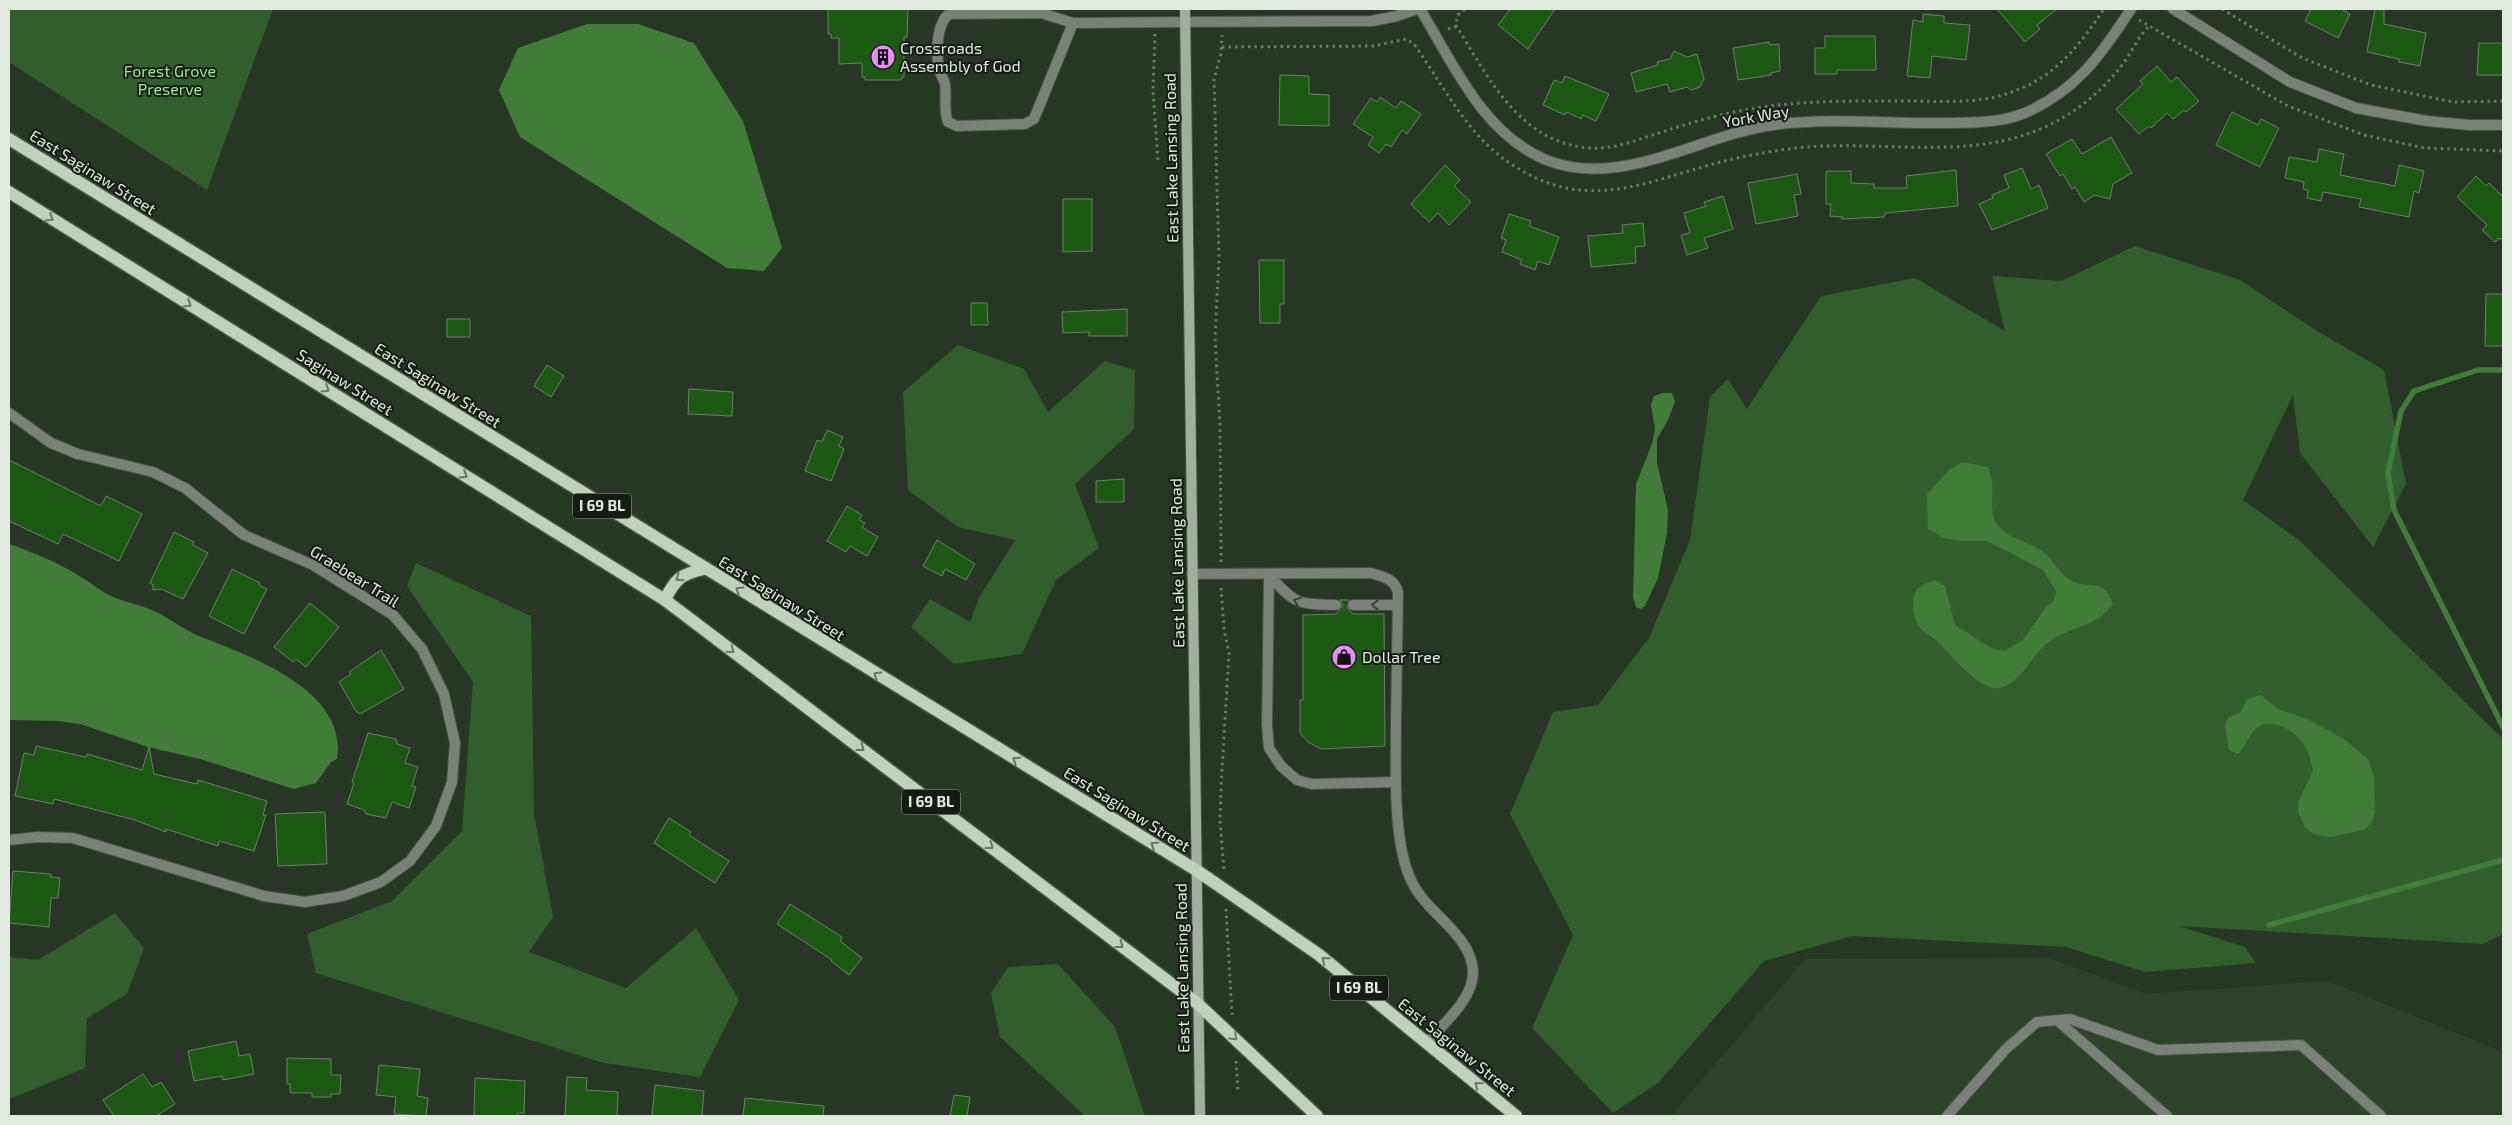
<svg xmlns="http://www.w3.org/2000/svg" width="2512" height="1125" viewBox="0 0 2512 1125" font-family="'Exo 2',sans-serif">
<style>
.built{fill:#2e422b}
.green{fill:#325d2c}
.water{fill:#417c38}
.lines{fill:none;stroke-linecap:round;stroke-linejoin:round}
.stream{stroke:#417c38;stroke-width:5.5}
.building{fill:#1c5913;stroke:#6e7f6c}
.lane-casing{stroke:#465443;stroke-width:12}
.street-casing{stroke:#465443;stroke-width:12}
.secondary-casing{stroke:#465443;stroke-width:12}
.primary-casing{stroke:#465443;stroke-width:15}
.path{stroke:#6d7a6b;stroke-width:3;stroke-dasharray:2.5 4;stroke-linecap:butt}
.lane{stroke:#7a8178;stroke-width:10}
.street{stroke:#7a8178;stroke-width:10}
.secondary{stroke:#a2aea0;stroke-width:10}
.primary{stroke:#c1d1be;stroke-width:12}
.oneway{stroke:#6b7669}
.oneway2{stroke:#383f37}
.labels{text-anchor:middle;stroke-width:4;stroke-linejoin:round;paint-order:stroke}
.shield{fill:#151c14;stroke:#a4ada3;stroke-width:1}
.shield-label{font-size:15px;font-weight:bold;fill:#e1ebe0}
.poi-label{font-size:16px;fill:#e1ebe0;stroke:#151c14;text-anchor:start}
.park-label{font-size:16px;fill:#9aec8e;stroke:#151c14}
.street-label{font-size:16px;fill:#e1ebe0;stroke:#151c14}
</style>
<rect width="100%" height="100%" fill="#283725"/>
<!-- built -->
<path class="built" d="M 2049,958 L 2146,994 L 2328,981 L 2503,1052 L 2503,1116 L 1671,1116 L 1805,959 Z"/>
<!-- green -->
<g class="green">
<path d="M 9,9 L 273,9 L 207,190 L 9,62 Z"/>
<path d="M 2135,246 L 2240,280 L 2322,334 L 2384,370 L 2406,484 L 2373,547 L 2300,453 L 2293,395 L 2243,500 L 2299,540 L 2503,739 L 2503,934 L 2483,944 L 2179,926 L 2245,947 L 2256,963 L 2145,972 L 2066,947 L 1852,936 L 1764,961 L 1658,1083 L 1613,1113 L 1532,1028 L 1573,935 L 1510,814 L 1553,712 L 1598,705 L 1649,638 L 1690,540 L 1710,397 L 1728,379 L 1747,409 L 1821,296 L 1915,278 L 2005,331 L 1992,276 L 2061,281 Z"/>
<path d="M 958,345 L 1024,369 L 1048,412 L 1105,361 L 1135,370 L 1134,429 L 1075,484 L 1099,548 L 1056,580 L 1022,654 L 954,664 L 911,627 L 930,599 L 970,622 L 979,598 L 1015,540 L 958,527 L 908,490 L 903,392 Z"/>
<path d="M 416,563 L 531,616 L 534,813 L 553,917 L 529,952 L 626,988 L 696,928 L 739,1000 L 700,1077 L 604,1063 L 316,973 L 307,934 L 392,901 L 462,831 L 473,682 L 407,586 Z"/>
<path d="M 115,913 L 144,948 L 127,994 L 87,1018 L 85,1068 L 12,1098 L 9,1097 L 9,957 L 38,960 Z"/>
<path d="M 1058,964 L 1115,1027 L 1145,1116 L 1085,1116 L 1000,1037 L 991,993 L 1008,967 Z"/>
</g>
<!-- water -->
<g class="water">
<path d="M 587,24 L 638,24 L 694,43 L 743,121 L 782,248 L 764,271 L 727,268 L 520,137 L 499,90 L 518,48 Z"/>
<path d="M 1663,393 L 1672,393 L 1675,401 L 1669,418 L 1657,439 L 1657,463 L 1668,510 L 1667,533 L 1658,578 L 1645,606 L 1641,609 L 1636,607 L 1633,597 L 1636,484 L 1652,444 L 1655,429 L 1651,405 L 1654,396 Z"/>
<path d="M 1962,462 L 1988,467 C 1989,472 1992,477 1992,482 C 1994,495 1989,511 1996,523 C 2007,540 2032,541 2047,555 C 2055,563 2060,574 2070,580 C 2088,591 2102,575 2113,604 C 2096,628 2074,625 2052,640 C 2032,652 2023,682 2000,688 C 1982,693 1950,654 1938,642 C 1934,637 1928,635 1923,631 C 1912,621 1908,596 1921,586 C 1925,583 1931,582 1935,580 L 1945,586 L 1955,625 L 1991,648 L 2004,651 L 2022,641 L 2046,607 L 2054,601 L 2056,591 L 2043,570 L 1987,541 L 1960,541 L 1943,538 L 1928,529 L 1927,494 L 1949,470 Z"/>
<path d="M 9,544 C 33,552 56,562 78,575 C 90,582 100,591 113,597 C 127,603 142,605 156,612 C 171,619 184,630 199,636 C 249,656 348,689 337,759 L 331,762 L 316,783 L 294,789 L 200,759 L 148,747 L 80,724 L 58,721 L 9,720 Z"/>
<path d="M 2261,695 L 2278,709 L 2309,720 L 2344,739 L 2369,760 L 2374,778 L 2375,812 L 2372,822 L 2364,830 L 2330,837 L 2313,834 L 2305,827 L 2298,812 L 2299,800 L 2313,771 C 2311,763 2310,755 2306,748 C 2299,734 2276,718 2260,726 C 2250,731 2246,746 2238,754 L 2229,750 L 2225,725 L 2229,717 L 2240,713 L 2247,699 Z"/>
</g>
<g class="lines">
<!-- stream -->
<g class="stream">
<path d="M 2503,370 L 2478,370 L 2414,391 L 2401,411 L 2388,473 L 2394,510 L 2503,727"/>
<path d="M 2269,925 L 2503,860"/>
</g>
</g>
<!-- building -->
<g class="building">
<path d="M 828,9 L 908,9 L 907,37 L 904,37 L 904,77 L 902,77 L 901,80 L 865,80 L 865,77 L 862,77 L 862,63 L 839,64 L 839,38 L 831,38 L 831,34 L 828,34 Z"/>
<path d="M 1510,9 L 1555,9 L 1528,49 L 1498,25 Z"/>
<path d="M 1997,9 L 2057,9 L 2037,25 L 2040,29 L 2025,42 Z"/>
<path d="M 2311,9 L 2341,9 L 2350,14 L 2338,38 L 2305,21 Z"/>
<path d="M 2375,9 L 2384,9 L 2384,24 L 2426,33 L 2420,66 L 2399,62 L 2399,59 L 2367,52 Z"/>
<path d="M 1923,14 L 1944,16 L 1944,23 L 1970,25 L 1966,60 L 1932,56 L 1930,78 L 1907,76 L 1913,20 L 1923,22 Z"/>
<path d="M 1825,36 L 1875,36 L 1876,70 L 1837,70 L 1837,74 L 1815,74 L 1815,48 L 1825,48 Z"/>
<path d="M 1769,42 L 1770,45 L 1779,44 L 1780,71 L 1771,73 L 1771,75 L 1738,80 L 1733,48 Z"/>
<path d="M 2479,43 L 2503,43 L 2503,75 L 2477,75 Z"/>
<path d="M 1674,51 L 1687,57 L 1697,54 L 1704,79 L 1700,87 L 1691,90 L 1687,87 L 1670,92 L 1667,84 L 1636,92 L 1631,73 L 1658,65 L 1657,62 L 1670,59 Z"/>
<path d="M 2157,66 L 2171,82 L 2177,77 L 2199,101 L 2186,112 L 2184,110 L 2173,119 L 2167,113 L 2151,128 L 2149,126 L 2139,134 L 2116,109 L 2143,84 L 2140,81 Z"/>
<path d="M 1280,75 L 1309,76 L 1309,94 L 1329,95 L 1329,126 L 1279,125 Z"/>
<path d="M 1565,76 L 1609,94 L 1596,121 L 1583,115 L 1581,119 L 1567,112 L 1565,115 L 1543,105 L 1554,80 L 1562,83 Z"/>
<path d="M 1380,97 L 1396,108 L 1401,101 L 1421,114 L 1407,134 L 1402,130 L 1391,147 L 1386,144 L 1379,153 L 1368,145 L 1373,137 L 1353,124 L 1371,98 L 1377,102 Z"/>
<path d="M 2232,112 L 2258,125 L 2261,119 L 2279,128 L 2260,167 L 2216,145 Z"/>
<path d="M 2111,137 L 2132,173 L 2113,184 L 2110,199 L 2095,195 L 2084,202 L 2075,187 L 2072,189 L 2063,174 L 2060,176 L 2046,154 L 2072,139 L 2082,154 Z"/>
<path d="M 2319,149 L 2344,154 L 2340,175 L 2395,186 L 2399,165 L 2424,171 L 2419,193 L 2414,191 L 2409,217 L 2359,207 L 2361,199 L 2323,192 L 2321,201 L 2307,198 L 2308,190 L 2303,189 L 2304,182 L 2285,178 L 2289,157 L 2317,162 Z"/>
<path d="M 1445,165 L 1460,180 L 1454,186 L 1471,202 L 1449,225 L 1438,213 L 1429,222 L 1411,204 Z"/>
<path d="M 2022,168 L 2031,189 L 2039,185 L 2048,208 L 1992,230 L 1979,204 L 1993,198 L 1992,195 L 2009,188 L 2004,175 Z"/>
<path d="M 1956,170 L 1958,206 L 1885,213 L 1884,217 L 1842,219 L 1842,217 L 1830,216 L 1831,204 L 1826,204 L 1826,171 L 1851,171 L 1851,183 L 1874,184 L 1874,188 L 1907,188 L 1906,176 Z"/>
<path d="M 1797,174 L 1801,194 L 1794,195 L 1798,216 L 1756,224 L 1748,183 Z"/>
<path d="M 2476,176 L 2486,186 L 2489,183 L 2503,197 L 2503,241 L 2500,238 L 2495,242 L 2482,230 L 2487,225 L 2457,197 Z"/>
<path d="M 1723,196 L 1733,229 L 1704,238 L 1708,248 L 1687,255 L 1681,235 L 1690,233 L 1684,213 L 1706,206 L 1704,202 Z"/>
<path d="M 1063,199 L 1092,199 L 1092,251 L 1063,252 Z"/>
<path d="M 1509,214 L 1531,221 L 1529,226 L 1559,237 L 1549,265 L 1538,261 L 1535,270 L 1520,264 L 1522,260 L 1502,252 L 1506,240 L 1501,238 Z"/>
<path d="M 1643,223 L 1645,246 L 1635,247 L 1636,263 L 1591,267 L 1588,236 L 1623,233 L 1622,225 Z"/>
<path d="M 1259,260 L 1284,260 L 1284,304 L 1280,304 L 1280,323 L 1260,323 Z"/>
<path d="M 2486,294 L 2503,294 L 2503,346 L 2485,346 Z"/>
<path d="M 971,303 L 987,303 L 988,325 L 971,325 Z"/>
<path d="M 1127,309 L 1127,336 L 1089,336 L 1089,332 L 1063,333 L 1062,312 Z"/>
<rect x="447" y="319" width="23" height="18"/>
<path d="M 547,365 L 564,376 L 551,397 L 534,386 Z"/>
<path d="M 689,389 L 733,392 L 732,416 L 688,414 Z"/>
<path d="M 827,430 L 843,437 L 839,446 L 844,449 L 831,481 L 805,471 L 817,440 L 822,442 Z"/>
<path d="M 9,460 L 101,506 L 106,496 L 142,514 L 119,561 L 63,534 L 58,544 L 9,521 Z"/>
<path d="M 1124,479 L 1124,502 L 1096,502 L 1096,481 Z"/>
<path d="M 847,506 L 862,515 L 859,520 L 865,523 L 862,527 L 878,537 L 867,556 L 850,546 L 846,552 L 827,541 Z"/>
<path d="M 174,532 L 194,542 L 193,545 L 208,553 L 183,599 L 161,589 L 153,590 L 153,585 L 150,583 Z"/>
<path d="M 937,540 L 975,564 L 966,580 L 945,569 L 942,576 L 923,566 Z"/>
<path d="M 232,569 L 260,583 L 259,585 L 267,589 L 244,634 L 209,616 Z"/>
<path d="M 1340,600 L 1349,600 L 1347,608 L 1353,614 L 1384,614 L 1385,746 L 1321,749 L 1308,742 L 1300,733 L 1300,700 L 1303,700 L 1303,615 L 1336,614 L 1343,606 Z"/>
<path d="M 310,603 L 339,627 L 306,667 L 296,659 L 293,662 L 274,647 Z"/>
<path d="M 381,650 L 404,689 L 360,714 L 356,711 L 339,682 L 351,674 L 349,672 Z"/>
<path d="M 368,733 L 396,739 L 397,744 L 410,748 L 405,763 L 418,767 L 412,786 L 416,787 L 409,808 L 392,802 L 386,818 L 366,814 L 364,810 L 347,804 L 354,783 L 352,782 Z"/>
<path d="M 36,746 L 86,757 L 87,754 L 142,770 L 149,747 L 154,774 L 197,784 L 198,780 L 267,801 L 263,815 L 266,815 L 254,851 L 219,841 L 218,846 L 166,829 L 166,832 L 135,820 L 54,799 L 53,804 L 15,796 L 24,753 L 34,755 Z"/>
<path d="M 325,812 L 327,864 L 278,866 L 275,814 Z"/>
<path d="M 669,818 L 691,832 L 689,835 L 729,861 L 715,883 L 654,843 Z"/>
<path d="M 13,871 L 51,874 L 51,877 L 60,878 L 58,898 L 51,898 L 49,927 L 9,923 Z"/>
<path d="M 790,904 L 842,937 L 840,941 L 862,958 L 849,975 L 831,961 L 832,960 L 777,924 Z"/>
<path d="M 236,1041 L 239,1056 L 250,1054 L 254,1074 L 223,1080 L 222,1076 L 194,1081 L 188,1051 Z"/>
<path d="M 287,1058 L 331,1059 L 331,1075 L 341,1075 L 340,1094 L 331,1094 L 331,1097 L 312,1097 L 312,1093 L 290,1093 L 290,1084 L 287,1084 Z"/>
<path d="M 379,1065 L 420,1069 L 417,1096 L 428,1098 L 426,1116 L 394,1114 L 396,1097 L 376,1095 Z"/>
<path d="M 143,1074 L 152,1087 L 161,1082 L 175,1104 L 156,1116 L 114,1116 L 103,1100 Z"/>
<path d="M 567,1077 L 587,1078 L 586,1090 L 618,1092 L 617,1116 L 565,1116 Z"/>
<path d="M 475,1078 L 525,1081 L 524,1113 L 517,1113 L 517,1116 L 474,1116 Z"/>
<path d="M 655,1085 L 704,1091 L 702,1116 L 652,1116 Z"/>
<path d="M 954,1095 L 970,1097 L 967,1116 L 950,1116 Z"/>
<path d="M 745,1098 L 824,1106 L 823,1116 L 743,1116 Z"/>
</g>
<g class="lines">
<defs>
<g id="lane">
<path d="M 1073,23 L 1034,119 L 1025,124 L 957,126 L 948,122 C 943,109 947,97 945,84 C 944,79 940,74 939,69 C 936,54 936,24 949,14 L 1041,13 L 1073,23 L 1185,22"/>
<path d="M 1192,574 L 1371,573 C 1383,577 1394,578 1398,592 C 1397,635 1397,678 1396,721 C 1396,765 1392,843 1412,882 C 1427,914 1471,934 1473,971 C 1474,999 1443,1024 1426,1043"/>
<path d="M 1269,575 L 1267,725 L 1269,748 L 1281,766 L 1297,780 L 1312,784 L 1396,782"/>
<path d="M 1269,575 C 1295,604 1297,604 1336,605"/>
<path d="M 1353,605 L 1397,605"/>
<path d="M 2058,1021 L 2167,1116"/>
<path d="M 1947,1116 L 2006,1049 L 2037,1022 L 2070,1019 L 2158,1050 L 2301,1045 L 2381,1116"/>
</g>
<g id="street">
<path d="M 1420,9 C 1453,63 1482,132 1544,159 C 1619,191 1699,135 1773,125 C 1826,118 1883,123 1937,123 C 1965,123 1998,124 2025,113 C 2077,90 2101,55 2131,9"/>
<path d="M 2173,9 L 2290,82 L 2356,108 L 2427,121 L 2469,125 L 2503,125"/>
<path d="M 1185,22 L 1372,21 L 1397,16 L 1417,9"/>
<path d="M 9,413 L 51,443 L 78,454 L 153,472 L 185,488 L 244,535 L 313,565 L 393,615 L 422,649 L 444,694 L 455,743 L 452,782 L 436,826 L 410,861 L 381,882 L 343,896 L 305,902 L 264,896 L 73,838 L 37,837 L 9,840"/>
</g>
<path id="secondary" d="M 1185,9 L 1200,1116"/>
<g id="primary">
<path d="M 9,139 L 1196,870 L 1318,954 L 1516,1116"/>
<path d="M 9,192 L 665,600 L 1198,1004 L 1317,1116"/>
<path d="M 665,600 C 675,579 681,574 704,569"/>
</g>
</defs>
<!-- lane casing -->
<use href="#lane" class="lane-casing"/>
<!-- street casing -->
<use href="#street" class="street-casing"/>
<!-- secondary casing -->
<use href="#secondary" class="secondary-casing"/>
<!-- primary casing -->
<use href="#primary" class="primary-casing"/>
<!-- path -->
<g class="path">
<path d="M 2222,9 L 2302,58 L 2371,85 L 2453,102 L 2503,101"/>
<path d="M 2139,20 L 2288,106 L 2364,135 L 2425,148 L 2503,151"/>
<path d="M 1456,25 C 1486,74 1517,138 1581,147 C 1609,152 1636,140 1662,132 C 1687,124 1713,116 1739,111 C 1794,100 1850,101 1905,101 C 1943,101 1981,105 2017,90 C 2057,75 2081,43 2104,9"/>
<path d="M 1448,29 L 1455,27 L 1458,15 L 1465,9"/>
<path d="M 1155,34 L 1153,91 L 1158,161"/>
<path d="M 1222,47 L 1374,46 L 1406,39 L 1414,44 C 1454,101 1475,153 1543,181 C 1599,204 1652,181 1706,166 C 1730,159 1755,154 1781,150 C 1868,136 1960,164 2043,128 C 2076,113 2104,90 2125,61 C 2133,49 2139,36 2149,26"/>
<path d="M 1221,562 L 1220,425 L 1215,338 L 1219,258 L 1214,79 L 1221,54 L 1222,35"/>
<path d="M 1221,588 L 1224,629 L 1229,653 L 1221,787 L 1220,821 L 1224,871"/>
<path d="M 1226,909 L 1232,1015"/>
<path d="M 1236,1061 L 1238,1093"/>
</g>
<!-- lane -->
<use href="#lane" class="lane"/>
<!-- street -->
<use href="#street" class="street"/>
<!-- secondary -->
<use href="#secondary" class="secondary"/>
<!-- primary -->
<use href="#primary" class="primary"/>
</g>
<!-- one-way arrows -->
<defs><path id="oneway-chevron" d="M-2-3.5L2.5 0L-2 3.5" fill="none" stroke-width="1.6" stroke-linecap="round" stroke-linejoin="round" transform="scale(1.25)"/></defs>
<g class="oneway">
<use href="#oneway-chevron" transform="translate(50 218) rotate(32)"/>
<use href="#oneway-chevron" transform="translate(188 304) rotate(32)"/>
<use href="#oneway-chevron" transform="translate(326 389) rotate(32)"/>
<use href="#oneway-chevron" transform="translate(464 475) rotate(32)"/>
<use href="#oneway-chevron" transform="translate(679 578) rotate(145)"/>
<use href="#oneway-chevron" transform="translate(739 590) rotate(-148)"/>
<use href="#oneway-chevron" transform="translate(731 650) rotate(37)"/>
<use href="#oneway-chevron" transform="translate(877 675) rotate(-148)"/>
<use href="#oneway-chevron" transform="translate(861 748) rotate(37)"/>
<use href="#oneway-chevron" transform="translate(1016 760) rotate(-148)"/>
<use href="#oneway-chevron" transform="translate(1154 845) rotate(-148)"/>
<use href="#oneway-chevron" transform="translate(990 846) rotate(37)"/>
<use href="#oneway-chevron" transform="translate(1120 945) rotate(37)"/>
<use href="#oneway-chevron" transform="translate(1325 960) rotate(-141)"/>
<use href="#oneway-chevron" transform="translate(1234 1037) rotate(43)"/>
<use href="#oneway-chevron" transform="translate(1478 1085) rotate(-141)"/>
</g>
<g class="oneway2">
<use href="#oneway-chevron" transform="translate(1297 601) rotate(-158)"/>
<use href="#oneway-chevron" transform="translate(1375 605) rotate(180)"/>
</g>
<!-- icons -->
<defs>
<symbol id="building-disc" viewBox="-11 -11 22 22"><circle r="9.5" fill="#eb8dfc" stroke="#151c14"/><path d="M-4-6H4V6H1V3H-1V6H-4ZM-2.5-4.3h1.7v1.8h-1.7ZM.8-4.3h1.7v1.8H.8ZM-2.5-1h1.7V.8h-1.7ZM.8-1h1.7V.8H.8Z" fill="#111"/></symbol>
<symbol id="shop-disc" viewBox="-11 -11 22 22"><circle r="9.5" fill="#eb8dfc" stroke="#151c14"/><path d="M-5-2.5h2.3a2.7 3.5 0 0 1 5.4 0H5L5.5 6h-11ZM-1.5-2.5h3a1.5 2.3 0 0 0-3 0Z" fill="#111"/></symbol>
</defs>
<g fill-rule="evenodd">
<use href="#building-disc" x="869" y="43" width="28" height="28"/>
<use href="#shop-disc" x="1330" y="643" width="28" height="28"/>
</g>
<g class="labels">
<!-- shield labels -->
<g class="shield">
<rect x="573" y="493.5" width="58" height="25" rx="4"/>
<rect x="902" y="789.5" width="58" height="25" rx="4"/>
<rect x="1330" y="975.5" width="58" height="25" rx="4"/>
</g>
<g class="shield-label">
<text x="602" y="511">I 69 BL</text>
<text x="931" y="807">I 69 BL</text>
<text x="1359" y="993">I 69 BL</text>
</g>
<!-- poi labels -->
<g class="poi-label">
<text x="900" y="54">Crossroads<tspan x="900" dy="18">Assembly of God</tspan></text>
<text x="1362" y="663">Dollar Tree</text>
</g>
<!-- park labels -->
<g class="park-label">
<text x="170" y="77">Forest Grove<tspan x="170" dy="18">Preserve</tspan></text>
</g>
<!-- street labels -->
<g class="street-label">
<text transform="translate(1756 116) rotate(-10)" y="6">York Way</text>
<text transform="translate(1171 158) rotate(-91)" y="6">East Lake Lansing Road</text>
<text transform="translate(93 172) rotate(32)" y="6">East Saginaw Street</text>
<text transform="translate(345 382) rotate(32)" y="6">Saginaw Street</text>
<text transform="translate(438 385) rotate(32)" y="6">East Saginaw Street</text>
<text transform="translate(1177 563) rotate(-91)" y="6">East Lake Lansing Road</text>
<text transform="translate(355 576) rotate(32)" y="6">Graebear Trail</text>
<text transform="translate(782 598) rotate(32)" y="6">East Saginaw Street</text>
<text transform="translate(1127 809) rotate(32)" y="6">East Saginaw Street</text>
<text transform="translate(1182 968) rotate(-91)" y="6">East Lake Lansing Road</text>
<text transform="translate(1457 1047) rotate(39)" y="6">East Saginaw Street</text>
</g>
</g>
<!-- border -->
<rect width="2512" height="1125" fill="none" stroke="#e1ebe0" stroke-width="20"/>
</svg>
